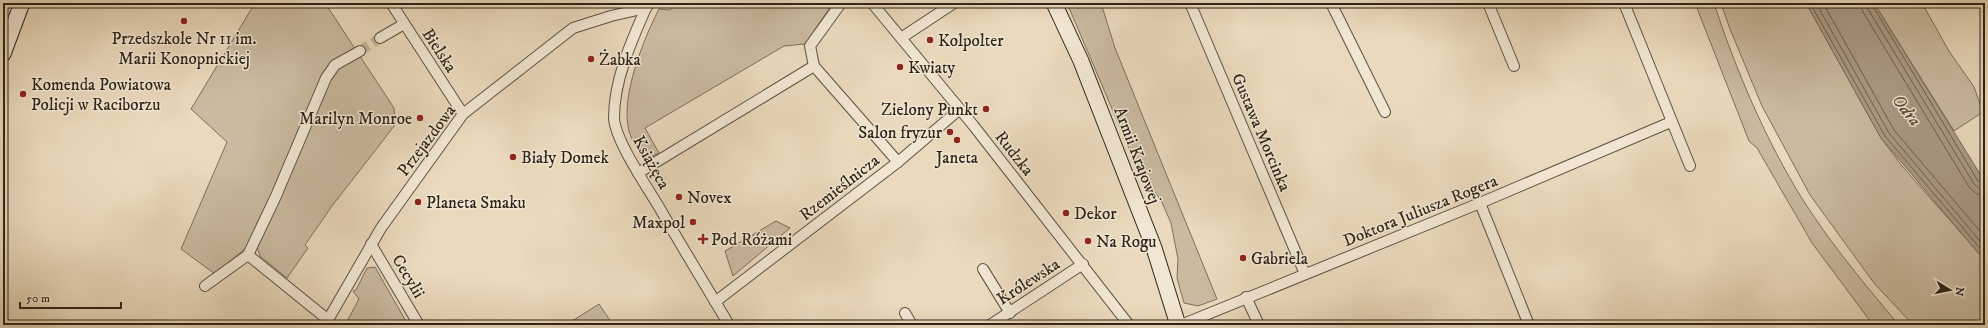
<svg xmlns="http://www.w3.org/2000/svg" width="1988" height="328" viewBox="0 0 1988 328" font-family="'IM FELL DW Pica',serif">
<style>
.green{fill:#cabaa0;stroke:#7c6f5c}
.water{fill:#aa9b85;stroke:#786b5a}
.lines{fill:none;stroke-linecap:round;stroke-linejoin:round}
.shore{stroke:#6c604f;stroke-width:1}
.street-tunnel{stroke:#c4b59b;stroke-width:10;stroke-dasharray:10 5;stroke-linecap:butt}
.street-casing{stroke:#5c5142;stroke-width:12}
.secondary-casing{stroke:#2d2419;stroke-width:17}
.street{stroke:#f1e6d3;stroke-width:10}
.secondary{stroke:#f1e6d3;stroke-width:15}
.poi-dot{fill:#8f2418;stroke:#f1e6d3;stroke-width:1.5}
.labels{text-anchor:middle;stroke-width:3;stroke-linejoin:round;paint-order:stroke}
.poi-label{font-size:17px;fill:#2d2419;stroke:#f1e6d3;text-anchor:start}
.street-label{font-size:17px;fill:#2d2419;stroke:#f1e6d3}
.water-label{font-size:18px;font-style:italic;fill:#594e3f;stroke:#f1e6d3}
</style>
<rect width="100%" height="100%" fill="#ead9bc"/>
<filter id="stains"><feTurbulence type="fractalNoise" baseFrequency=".005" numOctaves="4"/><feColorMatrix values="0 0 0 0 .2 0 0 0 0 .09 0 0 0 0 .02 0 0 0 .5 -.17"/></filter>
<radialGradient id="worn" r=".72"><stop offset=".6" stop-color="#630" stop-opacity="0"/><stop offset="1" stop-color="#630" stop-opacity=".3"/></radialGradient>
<!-- green -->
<g class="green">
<path d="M 255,3 L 325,3 L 394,108 L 395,125 L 332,206 L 305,245 L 308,248 L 287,278 L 260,256 L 254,238 L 247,247 L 215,274 L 181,249 L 227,142 L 191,109 Z"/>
<path d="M 676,3 L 833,3 L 805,44 L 784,46 L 645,128 L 659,153 L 649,158 L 643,156 C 637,147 629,137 628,126 C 622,93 644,38 659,9 L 670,10 Z"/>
<path d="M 1067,3 L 1101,3 L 1115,48 L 1217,299 L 1198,306 L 1184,303 L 1177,278 L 1178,259 L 1171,223 L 1161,200 L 1139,172 Z"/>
<path d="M 1695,3 L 1714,3 C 1735,68 1766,141 1803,200 C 1831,244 1865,285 1899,325 L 1873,325 L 1812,243 L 1757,148 L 1749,141 Z"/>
<path d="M 1721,3 L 1806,3 L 1881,138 L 1902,166 L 1985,260 L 1985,325 L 1913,325 L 1874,283 L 1810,195 L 1762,106 L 1730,29 Z"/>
<path d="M 1874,3 L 1922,3 L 1949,51 L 1974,87 L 1983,112 L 1954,131 Z"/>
<path d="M 776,221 L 790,228 L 733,276 L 725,251 Z"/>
<path d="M 375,267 L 408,325 L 345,325 L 359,299 L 353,291 L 356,290 L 367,268 Z"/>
<path d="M 599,304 L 613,325 L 566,325 Z"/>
</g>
<!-- water -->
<path class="water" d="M 1806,3 L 1874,3 L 1985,182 L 1985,261 L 1881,138 Z"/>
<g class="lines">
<!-- shore -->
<g class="shore">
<path d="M 1810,3 L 1885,136 L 1985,254"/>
<path d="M 1816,3 L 1889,133 L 1985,247"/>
<path d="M 1823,3 L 1894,130 L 1985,237"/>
<path d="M 1860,3 L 1863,12 L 1969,187 L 1977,194 L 1985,196"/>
<path d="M 1866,3 L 1868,9 L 1974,184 L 1980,189 L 1985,190"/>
<path d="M 1871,3 L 1978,181 L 1985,185"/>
</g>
<!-- street-tunnel -->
<path class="street-tunnel" d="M 360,51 L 380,38"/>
<defs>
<g id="street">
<path d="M 391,3 L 463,114"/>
<path d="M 841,3 L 810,46 L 814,66 L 898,162"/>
<path d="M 872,3 L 973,125 L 1129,325"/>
<path d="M 1190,3 L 1305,274"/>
<path d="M 1331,3 L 1385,112"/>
<path d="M 1488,3 L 1514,66"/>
<path d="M 1624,3 L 1690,166"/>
<path d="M 649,4 L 646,8 C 631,42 614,80 614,118 C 615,140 647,187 659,207 C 682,247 706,286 729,325"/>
<path d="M 380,38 L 404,24"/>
<path d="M 901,38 L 954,3"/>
<path d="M 638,173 L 814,66"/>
<path d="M 1480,203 L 1529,325"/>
<path d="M 371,244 L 419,325"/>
<path d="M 983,269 L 1010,313"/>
<path d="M 205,286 L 248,255"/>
<path d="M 1246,297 L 1259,325"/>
<path d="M 715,302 L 898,162 L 960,109"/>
<path d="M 905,313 L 912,325"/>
<path d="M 327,319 L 248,255 L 276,196 L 326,78 L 335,65 L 360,51"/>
<path d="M 325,325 L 381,228 L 463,114 L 573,28 L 611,16 L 646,8"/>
<path d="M 990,325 L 1083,264"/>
<path d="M 1181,325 L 1480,203 L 1671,122"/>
</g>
<g id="secondary">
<path d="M 1054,3 L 1081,61 L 1154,248 L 1178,325"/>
<path d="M 3,54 L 22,3"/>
</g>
</defs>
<!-- street casing -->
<use href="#street" class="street-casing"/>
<!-- secondary casing -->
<use href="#secondary" class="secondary-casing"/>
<!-- street -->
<use href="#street" class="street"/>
<!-- secondary -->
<use href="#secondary" class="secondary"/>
</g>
<!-- markers -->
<g class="poi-dot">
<circle cx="184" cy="21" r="4"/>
<circle cx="930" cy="40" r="4"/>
<circle cx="591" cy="59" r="4"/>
<circle cx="900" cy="67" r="4"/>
<circle cx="23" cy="94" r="4"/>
<circle cx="986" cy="109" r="4"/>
<circle cx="420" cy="118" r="4"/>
<circle cx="950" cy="132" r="4"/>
<circle cx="957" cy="140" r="4"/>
<circle cx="513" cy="157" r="4"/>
<circle cx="679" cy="197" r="4"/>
<circle cx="418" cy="202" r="4"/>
<circle cx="1066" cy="213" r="4"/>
<circle cx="693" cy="222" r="4"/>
<path d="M701 233h4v4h4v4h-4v4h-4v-4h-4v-4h4z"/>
<circle cx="1088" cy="241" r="4"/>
<circle cx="1243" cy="258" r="4"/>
</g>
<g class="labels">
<!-- poi labels -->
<g class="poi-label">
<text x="184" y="44" text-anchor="middle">Przedszkole Nr 11 im.<tspan x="184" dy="20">Marii Konopnickiej</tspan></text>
<text x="938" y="46">Kolpolter</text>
<text x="599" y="65">Żabka</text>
<text x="908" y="73">Kwiaty</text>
<text x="31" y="90">Komenda Powiatowa<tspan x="31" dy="20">Policji w Raciborzu</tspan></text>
<text x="978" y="115" text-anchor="end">Zielony Punkt</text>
<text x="412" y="124" text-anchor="end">Marilyn Monroe</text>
<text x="942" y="138" text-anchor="end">Salon fryzur</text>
<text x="521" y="163">Biały Domek</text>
<text x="957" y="163" text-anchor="middle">Janeta</text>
<text x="687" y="203">Novex</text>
<text x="426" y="208">Planeta Smaku</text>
<text x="1074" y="219">Dekor</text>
<text x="685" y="228" text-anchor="end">Maxpol</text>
<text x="711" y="245">Pod Różami</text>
<text x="1096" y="247">Na Rogu</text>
<text x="1251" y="264">Gabriela</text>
</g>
<!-- street labels -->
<g class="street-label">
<text transform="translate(440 50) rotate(57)" y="6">Bielska</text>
<text transform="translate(1262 132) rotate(67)" y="6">Gustawa Morcinka</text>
<text transform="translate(426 140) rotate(-53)" y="6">Przejazdowa</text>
<text transform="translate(1015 153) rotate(52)" y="6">Rudzka</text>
<text transform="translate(1138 155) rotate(69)" y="6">Armii Krajowej</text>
<text transform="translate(652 162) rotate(61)" y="6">Książęca</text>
<text transform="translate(839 187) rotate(-38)" y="6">Rzemieślnicza</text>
<text transform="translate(1420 210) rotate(-22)" y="6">Doktora Juliusza Rogera</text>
<text transform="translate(409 276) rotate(59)" y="6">Cecylii</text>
<text transform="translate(1028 281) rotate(-33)" y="6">Królewska</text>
</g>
<!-- water labels -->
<g class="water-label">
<text transform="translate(1907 110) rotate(52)" y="6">Odra</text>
</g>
</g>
<!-- margin -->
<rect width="1988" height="328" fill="none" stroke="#ead9bc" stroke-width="16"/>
<rect x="4" y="4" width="1980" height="320" fill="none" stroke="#2d2419" stroke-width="2"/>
<rect x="8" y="8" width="1972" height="312" fill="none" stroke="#2d2419"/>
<!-- north arrow -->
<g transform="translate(1950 290) rotate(100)" stroke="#f1e6d3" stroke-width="3" paint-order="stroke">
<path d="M0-3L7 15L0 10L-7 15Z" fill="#2d2419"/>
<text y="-6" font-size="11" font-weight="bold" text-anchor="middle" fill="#2d2419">N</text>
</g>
<!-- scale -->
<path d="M20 302v6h101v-6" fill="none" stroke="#2d2419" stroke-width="2"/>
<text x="26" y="302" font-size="12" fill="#2d2419" stroke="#f1e6d3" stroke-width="3" paint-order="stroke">50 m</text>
<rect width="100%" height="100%" filter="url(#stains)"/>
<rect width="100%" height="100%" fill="url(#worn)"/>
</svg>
